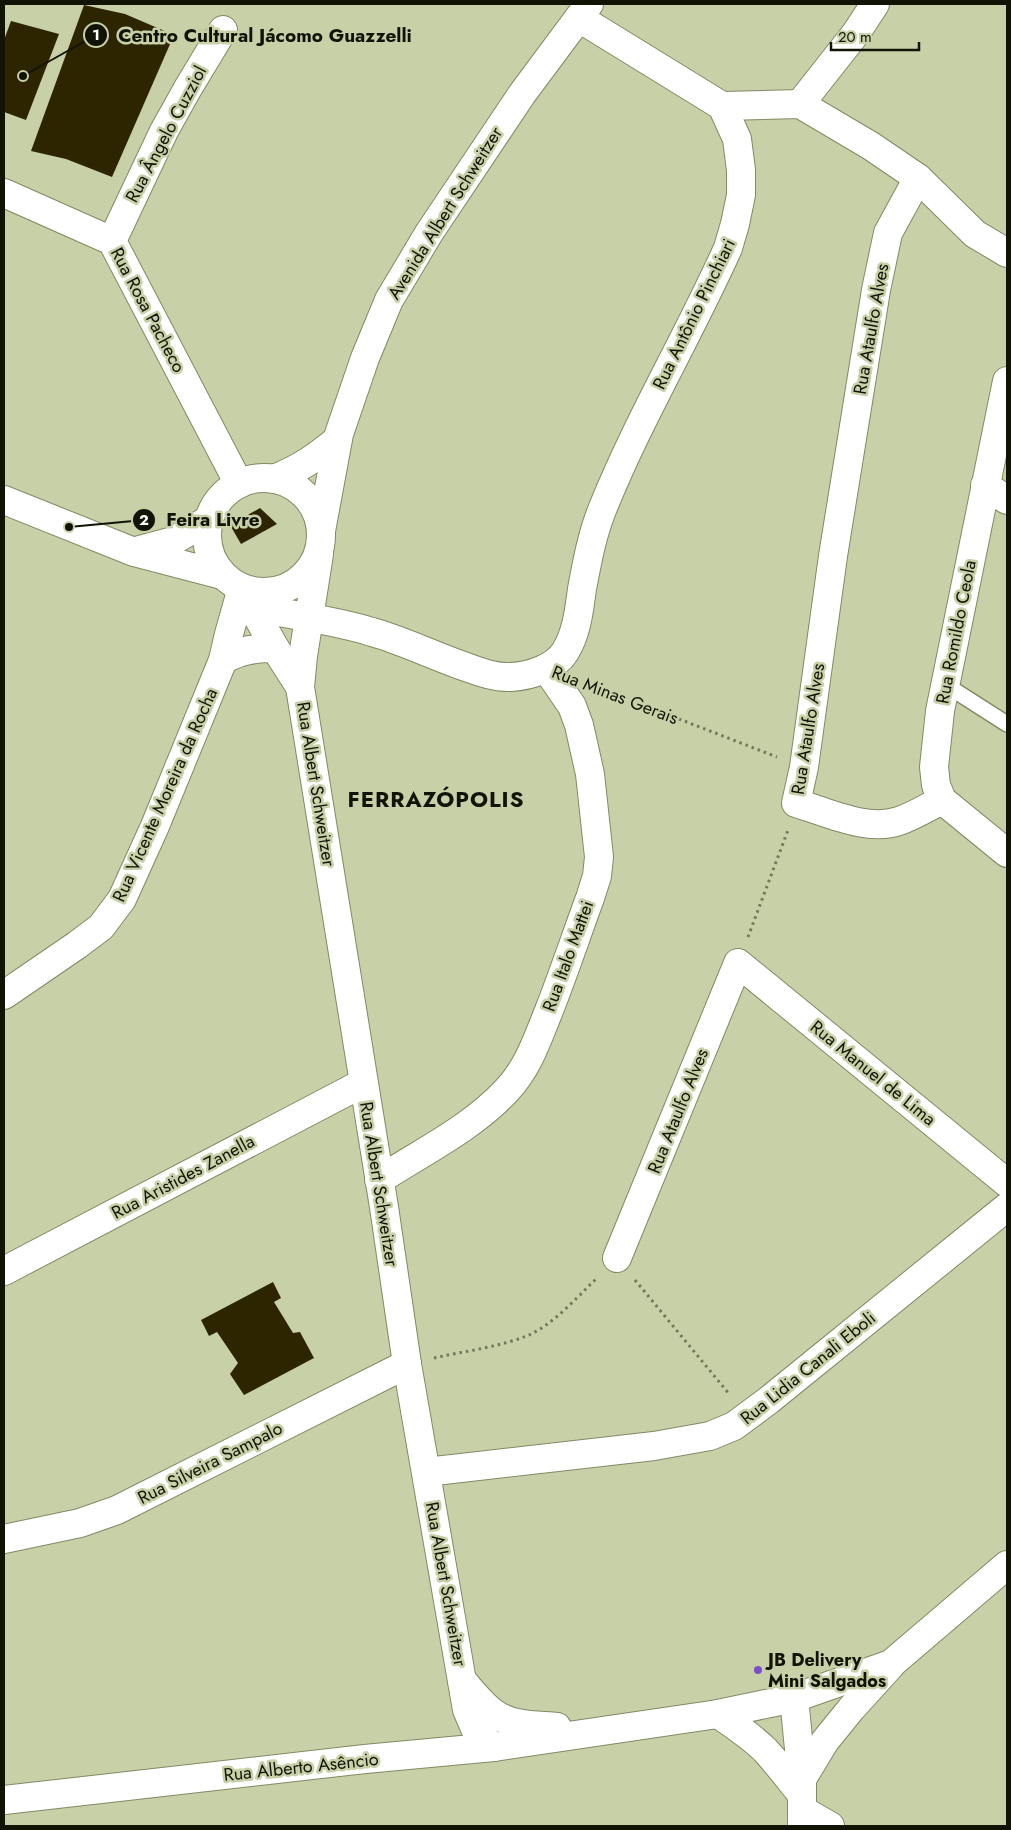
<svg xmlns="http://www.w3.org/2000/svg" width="1011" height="1830" viewBox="0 0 1011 1830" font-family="Jost,sans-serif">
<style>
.building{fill:#2d2500}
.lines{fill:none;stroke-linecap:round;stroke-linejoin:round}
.lane-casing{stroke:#828a64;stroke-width:18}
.street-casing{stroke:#828a64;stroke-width:30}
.path{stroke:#72785b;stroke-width:3;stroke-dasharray:2.5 4;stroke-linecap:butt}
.lane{stroke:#fff;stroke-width:15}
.street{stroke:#fff;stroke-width:28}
.poi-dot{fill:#7d4fc8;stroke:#c7d0a7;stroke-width:2}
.labels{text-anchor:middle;stroke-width:5;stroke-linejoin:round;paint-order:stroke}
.street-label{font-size:18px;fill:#111405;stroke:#c7d0a7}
.poi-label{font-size:18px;font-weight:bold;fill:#111405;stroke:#c7d0a7;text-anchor:start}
.district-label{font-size:22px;font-weight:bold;letter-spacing:1px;fill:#111405;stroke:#c7d0a7}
.leader{fill:none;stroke:#111405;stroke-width:2}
.callout-dot{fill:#111405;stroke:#c7d0a7;stroke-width:2}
.mark-label{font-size:15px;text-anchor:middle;font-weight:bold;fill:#fff}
.callout-label{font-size:19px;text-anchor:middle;font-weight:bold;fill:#111405;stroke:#c7d0a7;stroke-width:5;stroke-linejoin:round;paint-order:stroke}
</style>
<rect width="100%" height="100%" fill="#c7d0a7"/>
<!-- building -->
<g class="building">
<path d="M 84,5 L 125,14 L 174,35 L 112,177 L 66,159 L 31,151 Z"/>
<path d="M 11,21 L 59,34 L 26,120 L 4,112 L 4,40 Z"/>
<path d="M 260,508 L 277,524 L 241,544 L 230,525 Z"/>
<path d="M 273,1282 L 281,1298 L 274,1302 L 293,1333 L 300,1332 L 314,1358 L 244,1395 L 230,1374 L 238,1363 L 217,1332 L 209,1336 L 201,1320 Z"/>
</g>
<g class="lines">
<defs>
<path id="lane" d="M 946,685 L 1007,724"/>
<g id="street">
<path d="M 800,104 L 856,33 L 875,4"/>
<path d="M 722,106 L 800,104 L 871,146 L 918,178 L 975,234 L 1007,253"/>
<path d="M 918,178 L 888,233 L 876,290 L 833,556 L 804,767 L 796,803 C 827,812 867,832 899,821 C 914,816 928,807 942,800"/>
<path d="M 4,193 L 112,241 L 239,484"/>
<path d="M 112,241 L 164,131 L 188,88 L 223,30"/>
<path d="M 1007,381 L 940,711 L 934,767 L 936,785 L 942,800 L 1007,853"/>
<circle cx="264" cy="535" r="57"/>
<path d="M 274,479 C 301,468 315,458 337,440"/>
<path d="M 985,485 L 1007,500"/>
<path d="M 4,500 L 134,552 L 222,575"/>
<path d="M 321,531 L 339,434 L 365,358 L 389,300 L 429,233 L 522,94 L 589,4"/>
<path d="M 136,551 L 173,541 L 208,520"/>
<path d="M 319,554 L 303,656 L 300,687 L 384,1207 L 407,1364 L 467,1710 L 477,1733 L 494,1747"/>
<path d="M 246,596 L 275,648 L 300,687"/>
<path d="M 251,607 C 291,615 333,620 372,632 C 404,641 434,656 466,667 C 480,672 496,678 511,677 C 530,676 555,668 565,652 C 577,633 579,610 582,589 C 587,562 592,535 602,510 C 638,420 688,337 728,248 L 735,224 L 741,195 L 741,170 L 737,139 L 722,106 L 579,18"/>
<path d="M 223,660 C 240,650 256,648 275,648"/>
<path d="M 4,995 L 77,945 L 101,927 L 122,899 L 155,826 L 223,660 L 229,634 L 242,588"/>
<path d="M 379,1180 C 422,1152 472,1128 507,1090 C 528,1068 537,1040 548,1013 C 563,975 576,936 590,898 L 597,876 L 599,857 L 590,774 L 579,725 L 572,706 L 546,668"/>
<path d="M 617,1258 L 738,963 L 1007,1183"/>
<path d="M 4,1271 L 363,1083"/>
<path d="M 426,1472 L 654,1446 L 710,1436 L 734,1426 L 769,1400 L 1007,1207"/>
<path d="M 4,1539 L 80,1523 L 117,1510 L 407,1364"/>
<path d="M 462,1680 C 472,1692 483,1706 495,1714 C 512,1726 537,1725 557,1727"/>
<path d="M 794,1698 L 802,1779 L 802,1826"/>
<path d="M 718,1714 C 734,1725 751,1736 765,1750 C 778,1764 790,1780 802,1795"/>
<path d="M 802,1779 L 825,1741 L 851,1709 L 890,1666"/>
<path d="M 4,1800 L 365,1759 L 494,1747 L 718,1714 L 794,1698 L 891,1664 L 1007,1565"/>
<path d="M 802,1810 L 830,1826"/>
</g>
</defs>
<!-- lane casing -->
<use href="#lane" class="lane-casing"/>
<!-- street casing -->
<use href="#street" class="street-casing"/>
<!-- path -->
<g class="path">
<path d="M 594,686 L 777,757"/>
<path d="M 748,937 L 788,830"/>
<path d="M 635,1280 L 730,1395"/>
<path d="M 434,1358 C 465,1351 500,1347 529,1335 C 555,1323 576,1298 597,1278"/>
</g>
<!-- lane -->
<use href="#lane" class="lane"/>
<!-- street -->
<use href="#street" class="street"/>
</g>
<!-- markers -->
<circle class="poi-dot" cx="758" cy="1670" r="5"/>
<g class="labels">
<!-- street labels -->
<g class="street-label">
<text transform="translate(166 134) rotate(-62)" y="6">Rua Ângelo Cuzziol</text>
<text transform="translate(445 213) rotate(-58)" y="6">Avenida Albert Schweitzer</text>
<text transform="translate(148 310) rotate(62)" y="6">Rua Rosa Pacheco</text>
<text transform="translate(694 314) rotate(-64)" y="6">Rua Antônio Pinchiari</text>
<text transform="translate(871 329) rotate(-80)" y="6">Rua Ataulfo Alves</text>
<text transform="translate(956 632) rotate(-79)" y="6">Rua Romildo Ceola</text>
<text transform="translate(615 695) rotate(21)" y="6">Rua Minas Gerais</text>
<text transform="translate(808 729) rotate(-81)" y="6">Rua Ataulfo Alves</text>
<text transform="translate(316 784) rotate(81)" y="6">Rua Albert Schweitzer</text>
<text transform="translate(165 795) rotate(-66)" y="6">Rua Vicente Moreira da Rocha</text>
<text transform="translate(568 956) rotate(-70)" y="6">Rua Italo Mattei</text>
<text transform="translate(873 1073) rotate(39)" y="6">Rua Manuel de Lima</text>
<text transform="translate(678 1111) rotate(-68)" y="6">Rua Ataulfo Alves</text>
<text transform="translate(183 1177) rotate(-28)" y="6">Rua Aristides Zanella</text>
<text transform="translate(379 1184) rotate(81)" y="6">Rua Albert Schweitzer</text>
<text transform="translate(808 1368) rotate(-39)" y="6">Rua Lidia Canali Eboli</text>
<text transform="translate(210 1463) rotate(-27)" y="6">Rua Silveira Sampalo</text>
<text transform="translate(446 1584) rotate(80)" y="6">Rua Albert Schweitzer</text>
<text transform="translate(301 1767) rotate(-6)" y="6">Rua Alberto Asêncio</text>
</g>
<!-- poi labels -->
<g class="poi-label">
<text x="768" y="1666">JB Delivery<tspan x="768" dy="21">Mini Salgados</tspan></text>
</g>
<!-- district labels -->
<g class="district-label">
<text x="436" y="807">FERRAZÓPOLIS</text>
</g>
</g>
<!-- callouts -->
<path class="leader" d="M23 76L96 35M69 527L144 520"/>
<g class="callout-dot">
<circle cx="23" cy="76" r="5"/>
<circle cx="69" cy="527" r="5"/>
<circle cx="96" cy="35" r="12"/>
<circle cx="144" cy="520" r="12"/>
</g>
<g class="mark-label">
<text x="96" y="40">1</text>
<text x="144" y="525">2</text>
</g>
<g class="callout-label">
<text x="265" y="42">Centro Cultural Jácomo Guazzelli</text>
<text x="213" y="526">Feira Livre</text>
</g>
<!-- border -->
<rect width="1011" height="1830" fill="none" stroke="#111405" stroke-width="10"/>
<!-- scale -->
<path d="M831 42v8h88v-8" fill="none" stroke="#111405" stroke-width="2.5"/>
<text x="838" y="42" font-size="15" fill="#111405" stroke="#c7d0a7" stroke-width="4" paint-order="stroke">20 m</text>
</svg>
